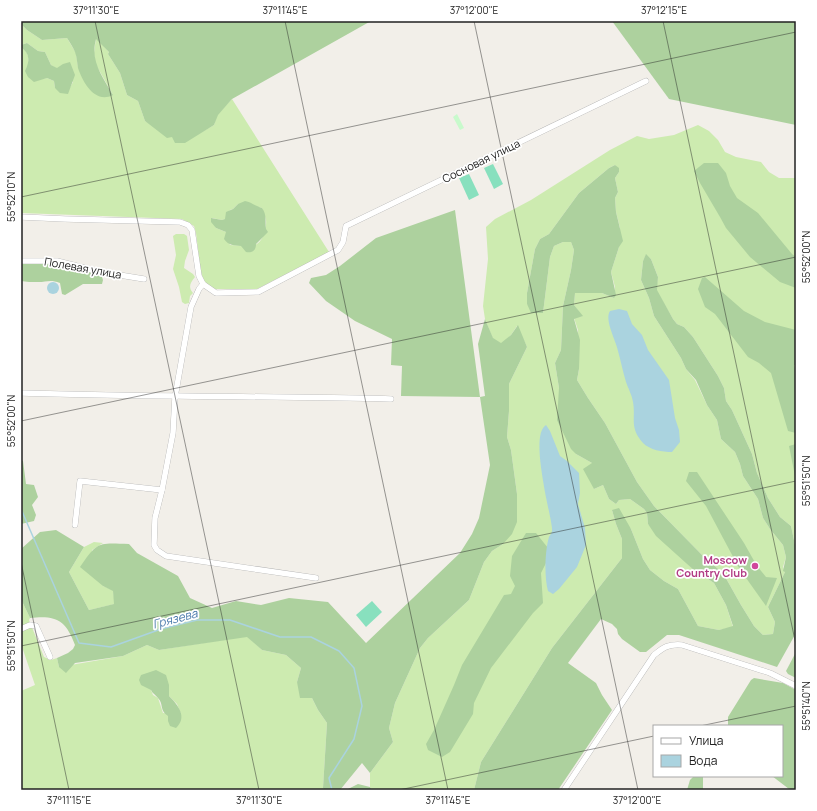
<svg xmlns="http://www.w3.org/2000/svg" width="817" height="811" viewBox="0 0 817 811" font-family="Manrope,sans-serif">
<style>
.grass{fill:#cdebb0;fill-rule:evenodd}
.forest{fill:#add19e}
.park{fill:#c8facc}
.pitch{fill:#88e0be}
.water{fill:#aad3df}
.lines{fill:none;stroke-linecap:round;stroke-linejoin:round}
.stream{stroke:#aad3df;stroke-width:1.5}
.minor-casing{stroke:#a9a9a9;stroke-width:6}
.minor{stroke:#fff;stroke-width:5.5}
.ticks{fill:none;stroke:#222;stroke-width:1;stroke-opacity:0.45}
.hotel-dot{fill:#d1479c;stroke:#fff;stroke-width:1.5}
.labels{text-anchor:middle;stroke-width:3.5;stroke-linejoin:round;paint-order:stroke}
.street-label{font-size:11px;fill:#222;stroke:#fff}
.hotel-label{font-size:11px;font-weight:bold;fill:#b23c85;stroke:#fff;text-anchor:end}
.water-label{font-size:12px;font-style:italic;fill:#4a7aab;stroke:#fff}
.neatline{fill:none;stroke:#222;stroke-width:1.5}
.ticks-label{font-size:10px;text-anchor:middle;fill:#222}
</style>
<rect width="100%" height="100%" fill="#f2efe9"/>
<!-- grass -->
<g class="grass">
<path d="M 21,24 L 27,30 L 42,40 L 67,38 L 76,53 L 78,67 L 113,95 L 95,63 L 94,53 L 96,38 L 109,52 L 108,54 L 120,73 L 127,95 L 138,101 L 145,121 L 172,137 L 200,133 L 214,125 L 217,115 L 232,99 L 329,252 L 257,289 L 215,289 L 205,283 L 201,274 L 196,233 L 194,226 L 182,219 L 21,213 L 21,47 C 28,52 29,56 28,65 L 40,79 L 47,78 L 54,81 L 55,88 L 69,89 L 73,82 L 57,69 L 51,65 L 45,52 L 38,51 L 27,43 L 21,45 ZM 238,204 L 251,205 L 262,208 C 263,212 265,216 266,220 C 267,228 263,242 255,245 C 248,247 237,245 230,245 L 226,232 L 216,228 L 212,218 L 222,220 L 226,219 L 230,210 L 233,209 Z"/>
<path d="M 698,125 L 709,131 L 718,140 L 725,152 L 736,157 L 761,162 L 769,172 L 779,178 L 796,178 L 796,556 L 795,545 L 791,526 L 780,517 L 768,498 L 757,473 L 752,454 L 732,410 L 726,401 L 724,388 L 718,376 L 693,337 L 684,327 L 677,324 L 673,319 L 656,290 L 658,277 L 651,259 L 646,255 L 643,261 L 641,280 L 649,298 L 654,316 L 681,358 L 686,369 L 695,380 L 707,405 L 717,420 L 721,439 L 735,452 L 740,464 L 743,476 L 758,499 L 763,518 L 770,529 L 783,545 L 786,557 L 783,567 L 785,572 L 768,607 L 775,622 L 773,634 L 763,635 L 754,626 L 741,605 L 723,573 L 704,557 L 654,506 L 637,482 L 605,423 L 588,398 L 577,380 L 579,369 L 578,330 L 574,318 L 582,316 L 574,305 L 575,292 L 602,293 L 614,298 L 615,287 L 611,272 L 619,247 L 620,228 L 616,212 L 615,198 L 618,192 L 615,178 L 619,172 L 615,165 L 609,168 L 579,193 L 549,234 L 540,239 L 535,249 L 527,293 L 527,304 L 543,313 L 550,257 L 554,246 L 563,242 L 571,242 L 574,250 L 571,270 L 563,306 L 561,350 L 555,363 L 559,388 L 559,402 L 576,454 L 592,463 L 594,489 L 603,485 L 609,499 L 616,504 L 619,500 L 630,499 L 644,509 L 647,513 L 648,524 L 696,572 L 708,579 L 714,583 L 726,605 L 733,627 L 719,630 L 698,626 L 678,589 L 664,581 L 650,570 L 643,559 L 631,529 L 612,510 L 616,524 L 622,539 L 622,558 L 552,648 L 481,762 L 474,790 L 372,790 L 370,787 L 370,773 L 393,742 L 389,728 L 395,703 L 420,648 L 428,638 L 469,600 L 484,562 L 492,551 L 503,544 L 517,494 L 511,450 L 507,437 L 509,411 L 509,384 L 527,347 L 517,326 L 511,335 L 502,344 L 493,339 L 485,319 L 483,306 L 488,259 L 486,227 L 495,219 L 531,200 L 610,150 L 637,136 L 649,139 L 674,135 Z"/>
<path d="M 176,234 L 184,234 L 187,236 L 189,250 L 185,261 L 184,268 L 193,274 L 195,277 C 190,283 188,287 193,293 L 190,296 L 189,303 L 185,304 L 182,302 L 179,287 L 173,269 L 176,255 L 173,236 Z"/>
<path d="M 94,542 L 103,543 L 92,550 L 103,586 L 113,590 L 115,604 L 89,610 L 69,572 L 84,547 Z"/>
<path d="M 21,599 L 30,618 L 29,620 L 44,657 L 51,660 L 57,658 L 59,667 L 123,656 L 147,645 L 159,650 L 247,636 L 262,650 L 286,655 L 301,668 L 297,682 L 312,698 L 318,710 L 327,723 L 323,788 L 325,790 L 21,790 L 21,691 L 35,685 L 21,644 ZM 169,685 L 169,696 L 177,704 L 181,714 L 163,713 L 158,698 L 153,695 L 151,690 Z"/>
</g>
<!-- forest -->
<g class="forest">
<path d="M 21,21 L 371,21 L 232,99 L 218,115 L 214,125 L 185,143 L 175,143 L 172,137 L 167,138 L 145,121 L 138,101 L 127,95 L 120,73 L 108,54 L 109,52 L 96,39 C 90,61 102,76 113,95 C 95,104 83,83 78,68 C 77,63 77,57 75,52 C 73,47 70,43 67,38 L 42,40 L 27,30 L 21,24 Z"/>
<path d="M 612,21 L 796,21 L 796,125 L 669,99 Z"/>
<path d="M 27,43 L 38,51 L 45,52 L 51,65 L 57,68 L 63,64 L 70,62 L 75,75 L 68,94 L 60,93 L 55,88 L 54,81 L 47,78 L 34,82 L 28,77 L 25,71 C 30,61 30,54 21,47 L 21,45 Z"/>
<path d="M 704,163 L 718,163 L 726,173 L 730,186 L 737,198 L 758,213 L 792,254 L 796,257 L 796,288 L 780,282 L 750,257 L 726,228 L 720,217 L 700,183 L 694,171 Z"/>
<path d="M 615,165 L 619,168 L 619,172 L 615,178 L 618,192 L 615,198 L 616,212 L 623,241 L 619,247 L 611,272 L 616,295 L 614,298 L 602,293 L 575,293 L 574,305 L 583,316 L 574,319 L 580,340 L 579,369 L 577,380 L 588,398 L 605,423 L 637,482 L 654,506 L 704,557 L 723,573 L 741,605 L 754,626 L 763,635 L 773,634 L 775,622 L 768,607 L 785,572 L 783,571 L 786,557 L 783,545 L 770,529 L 763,518 L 758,499 L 743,476 L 740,464 L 735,452 L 721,439 L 717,420 L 707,405 L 696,380 L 686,369 L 681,358 L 654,316 L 649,298 L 641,280 L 643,261 L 646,254 L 651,259 L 658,277 L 657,290 L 673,319 L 677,324 L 684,327 L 693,337 L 718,376 L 724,388 L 726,401 L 732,410 L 752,454 L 757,473 L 768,498 L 780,517 L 791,526 L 795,545 L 796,556 L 796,633 L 777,667 L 679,635 L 667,635 L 646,652 L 640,652 L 622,639 L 618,634 L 617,629 L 612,624 L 601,619 L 568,663 L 596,683 L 602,695 L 612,710 L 558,790 L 474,790 L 481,762 L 552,648 L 622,558 L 622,539 L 616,524 L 612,510 L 619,508 L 631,529 L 643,559 L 650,570 L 664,581 L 678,589 L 698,626 L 719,630 L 733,626 L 726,605 L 714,583 L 708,579 L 696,572 L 656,536 L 648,524 L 647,513 L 644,509 L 630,499 L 619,500 L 616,504 L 609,499 L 603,485 L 594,489 L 583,469 L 592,463 L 576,454 L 571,449 L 557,420 L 559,388 L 555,363 L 561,350 L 563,306 L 571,270 L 574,250 L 571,242 L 563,242 L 554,246 L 550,257 L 543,313 L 531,313 L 527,304 L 527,293 L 535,249 L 540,239 L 549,234 L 579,193 L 609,168 Z"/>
<path d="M 245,201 C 251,202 255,206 262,208 C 267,215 265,221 266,229 L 268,232 L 256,244 C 256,251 252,253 246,252 L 241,246 C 234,245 229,246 224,239 L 226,232 L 216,228 L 211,222 L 211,218 L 222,220 L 225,219 L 226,212 L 233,209 L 238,204 Z"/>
<path d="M 455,210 L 480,397 L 485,396 L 478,344 L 485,319 L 493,338 L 501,343 L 511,335 L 518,325 L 527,347 L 509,384 L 509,411 L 507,437 L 511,450 L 517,494 L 517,522 L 512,534 L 503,544 L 492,551 L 484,562 L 469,600 L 428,638 L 420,648 L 395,703 L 389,728 L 393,742 L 370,773 L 362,763 L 340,790 L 325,790 L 323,788 L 327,723 L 318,710 L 312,698 L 300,698 L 297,682 L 301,668 L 286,655 L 262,650 L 247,637 L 159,650 L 147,645 L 123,656 L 75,663 L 66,673 L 59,667 L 57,658 L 68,653 L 73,649 L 75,645 C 66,620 56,615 30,618 L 21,599 L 21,549 L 40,532 L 56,530 L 84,547 L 69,572 L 89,610 L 114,604 L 113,591 L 103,586 L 80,567 C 98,541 98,543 129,544 L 137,553 L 178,576 L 190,598 L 212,608 L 236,601 L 261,605 L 289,598 L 328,602 L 366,643 L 460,553 L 472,534 L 479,518 L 490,465 L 480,397 L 401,396 L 402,366 L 391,365 L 392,339 L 355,321 L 326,301 L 309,283 L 311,278 L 326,275 L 340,266 L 376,238 Z"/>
<path d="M 21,263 L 49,263 L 56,266 L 67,268 L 77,273 L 88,272 L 95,274 L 102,277 L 103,280 L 102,284 L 83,284 L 65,295 L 62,294 L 60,283 C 50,279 47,282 38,282 C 32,282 26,282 21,281 Z"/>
<path d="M 705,277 L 744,311 L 765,322 L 796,330 L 796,365 L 794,365 L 796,375 L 796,433 L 788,431 L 771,373 L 759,363 L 748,357 L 715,314 L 705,307 L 698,289 L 702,278 Z"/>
<path d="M 796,444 L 796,481 L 789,446 Z"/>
<path d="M 21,460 L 23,461 L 26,484 L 34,485 L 38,497 L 32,505 L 36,515 L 34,521 L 21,524 Z"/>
<path d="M 689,472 L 697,472 L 744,543 L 757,566 L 766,577 L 777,578 L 766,606 L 739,568 L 706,506 L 686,481 Z"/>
<path d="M 526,533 L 536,533 L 548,548 L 546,563 L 541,573 L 543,603 L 533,613 L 491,668 L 474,703 L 473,714 L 450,752 L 442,757 L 428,750 L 426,744 L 434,730 L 454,685 L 462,665 L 504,595 L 511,594 L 515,586 L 510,576 L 512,556 Z"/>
<path d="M 796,652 L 796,678 L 788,674 L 786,671 Z"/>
<path d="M 156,670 L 166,675 L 169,685 L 169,696 C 178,705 188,717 176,728 L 170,726 L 168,721 L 168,716 C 159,710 164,704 158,698 C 155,694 153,694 151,690 L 141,685 L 139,680 L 141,675 Z"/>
<path d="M 754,678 L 783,683 L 796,690 L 796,790 L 789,789 L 772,776 L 782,776 L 782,726 L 728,726 L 728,717 L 751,680 Z"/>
<path d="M 694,776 L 703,776 L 703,790 L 687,790 L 690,780 Z"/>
<path d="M 358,784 L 370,787 L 372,790 L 348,789 Z"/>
</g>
<!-- park -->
<path class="park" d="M 457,114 L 464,128 L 460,130 L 453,117 Z"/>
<!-- pitch -->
<g class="pitch">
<path d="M 493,164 L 503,184 L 494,189 L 484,168 Z"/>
<path d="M 469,174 L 479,195 L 469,200 L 459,178 Z"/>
<path d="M 372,601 L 382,612 L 366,627 L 356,615 Z"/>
</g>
<!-- water -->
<g class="water">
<circle cx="53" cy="288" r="6"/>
<path d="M 619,309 L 627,311 L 632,324 L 642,335 L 648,350 L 669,380 L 675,418 L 679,430 L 680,442 L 672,452 C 662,452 650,450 643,443 C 629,427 636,419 633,402 C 632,395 628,388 626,382 C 623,372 621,362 618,351 C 616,340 604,320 610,311 Z"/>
<path d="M 546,425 L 550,431 L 560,456 L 567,461 L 579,473 L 580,493 L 578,504 L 585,528 L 586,545 L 577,567 L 559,589 L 553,594 L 548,591 C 544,577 545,550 549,537 C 550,535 552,533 552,531 C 553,527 546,499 545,492 C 543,478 533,433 546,425 Z"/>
</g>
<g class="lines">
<!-- stream -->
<path class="stream" d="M 21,504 L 21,509 L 79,643 L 111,647 L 161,629 L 197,620 L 230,620 L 280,637 L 311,637 L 339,651 L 354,668 L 362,706 L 354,739 L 329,778 L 332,790"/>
<defs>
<g id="minor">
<path d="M 21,217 L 65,219 L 180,222 L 188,225 L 192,230 L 199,276 L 203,284 L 216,293 L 258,292 L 338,250 L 343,242 L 346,226 L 646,81"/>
<path d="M 21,261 L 57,261 L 101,272 L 144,279"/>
<path d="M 203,284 L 199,289 L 191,307 L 175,397 L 173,433 L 162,490 L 155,518 L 154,545 L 157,550 L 166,556 L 316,578"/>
<path d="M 21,393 C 144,397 268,396 391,399"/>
<path d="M 75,525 L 80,481 L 162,490"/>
<path d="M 21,629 L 30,625 L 36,626 L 50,657"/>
<path d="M 564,790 L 654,655 C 664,647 668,644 682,645 L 770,673 L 796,686"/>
</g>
</defs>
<!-- minor casing -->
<use href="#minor" class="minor-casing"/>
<!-- minor -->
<use href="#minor" class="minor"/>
</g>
<!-- ticks -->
<path class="ticks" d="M 95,21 L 259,790M 285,21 L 448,790M 474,21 L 638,790M 663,21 L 796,645M 21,197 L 796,32M 21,421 L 796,257M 21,562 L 69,790M 21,646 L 796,481M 700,726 L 796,706M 399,790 L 654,736"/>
<!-- markers -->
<circle class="hotel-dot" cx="755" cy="566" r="4"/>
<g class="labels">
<!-- street labels -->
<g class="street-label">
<text transform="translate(481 161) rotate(-26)" y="4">Сосновая улица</text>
<text transform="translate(83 268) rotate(10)" y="4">Полевая улица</text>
</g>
<!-- hotel labels -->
<g class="hotel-label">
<text x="747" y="564">Moscow<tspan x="747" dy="13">Country Club</tspan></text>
</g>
<!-- water labels -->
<g class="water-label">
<text transform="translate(175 619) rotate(-15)" y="4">Грязева</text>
</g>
</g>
<!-- border -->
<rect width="817" height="811" fill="none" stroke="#ffffff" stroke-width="44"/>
<!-- legend -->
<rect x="653" y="725" width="130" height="52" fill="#ffffff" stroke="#a7a7a7"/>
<rect x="661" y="738" width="20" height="6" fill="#ffffff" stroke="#a7a7a7"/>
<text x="689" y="745" font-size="12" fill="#222222">Улица</text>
<rect x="661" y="755" width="20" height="12" fill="#aad3df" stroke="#a7a7a7"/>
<text x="689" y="765" font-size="12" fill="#222222">Вода</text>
<rect x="22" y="22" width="773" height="767" class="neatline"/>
<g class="ticks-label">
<text x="96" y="14">37°11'30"E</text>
<text x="285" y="14">37°11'45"E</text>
<text x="474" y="14">37°12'00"E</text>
<text x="664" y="14">37°12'15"E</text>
<text transform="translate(11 197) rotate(-90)" y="4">55°52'10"N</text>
<text transform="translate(806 257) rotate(-90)" y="4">55°52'00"N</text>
<text transform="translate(11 421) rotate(-90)" y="4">55°52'00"N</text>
<text transform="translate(806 481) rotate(-90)" y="4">55°51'50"N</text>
<text transform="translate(11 646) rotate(-90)" y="4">55°51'50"N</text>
<text transform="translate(806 706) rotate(-90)" y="4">55°51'40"N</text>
<text x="69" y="804">37°11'15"E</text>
<text x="259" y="804">37°11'30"E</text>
<text x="448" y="804">37°11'45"E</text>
<text x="637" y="804">37°12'00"E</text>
</g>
</svg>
